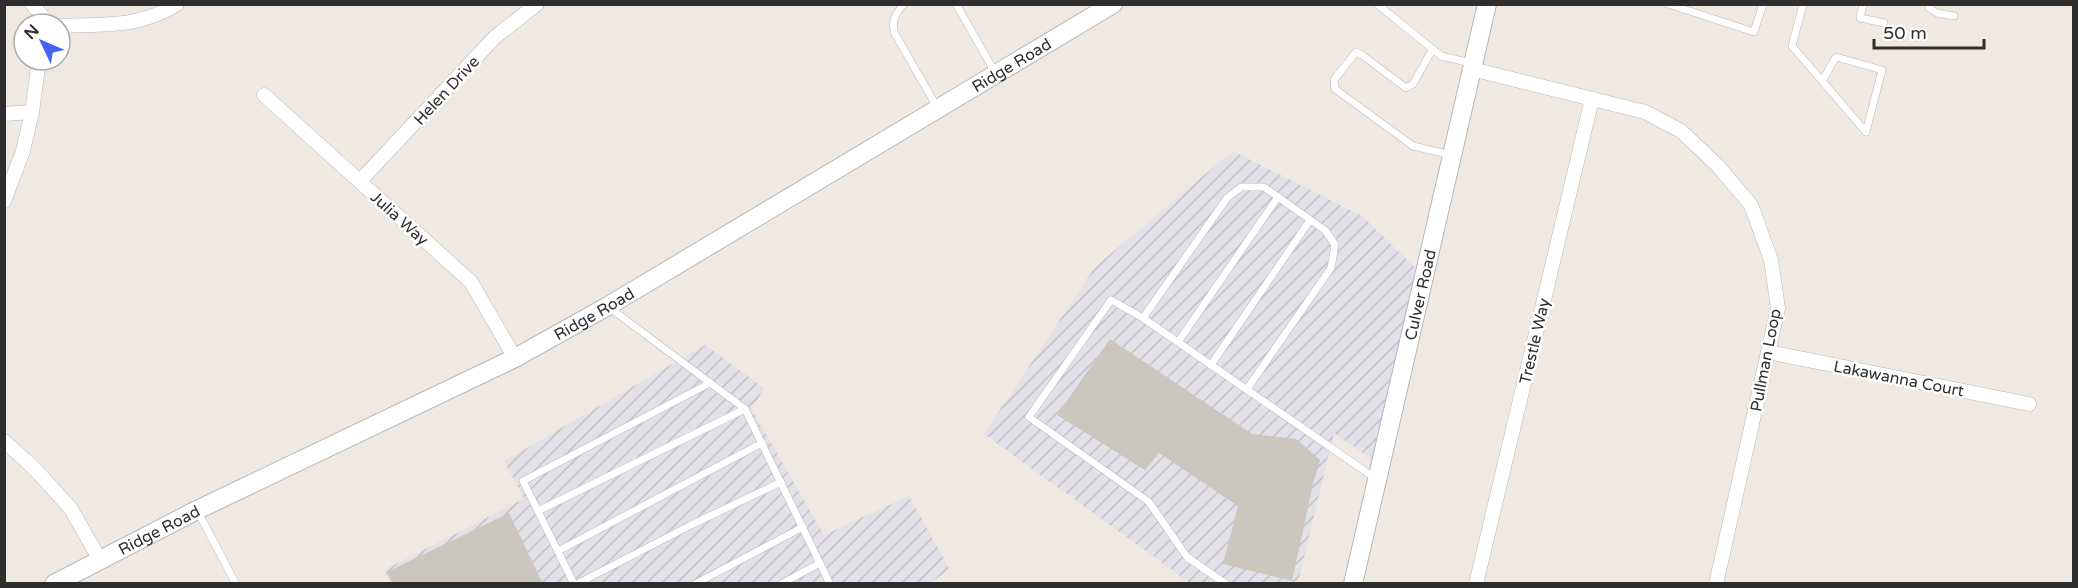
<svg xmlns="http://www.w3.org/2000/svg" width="2078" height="588" viewBox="0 0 2078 588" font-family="'Varela Round',sans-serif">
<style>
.industrial{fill:url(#industrial-furrows)}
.building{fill:#cbc7bf}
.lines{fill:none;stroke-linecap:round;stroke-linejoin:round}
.service-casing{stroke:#b4b7c1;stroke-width:8}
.minor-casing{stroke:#b4b7c1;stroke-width:15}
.tertiary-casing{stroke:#b4b7c1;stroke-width:20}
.service{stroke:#fff;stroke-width:7}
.minor{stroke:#fff;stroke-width:14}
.tertiary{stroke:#fff;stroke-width:18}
.labels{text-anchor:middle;stroke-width:5;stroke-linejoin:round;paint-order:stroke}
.street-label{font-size:16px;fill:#2e2e2e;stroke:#fff}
</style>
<defs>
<pattern id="industrial-furrows" width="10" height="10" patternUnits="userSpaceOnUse" patternTransform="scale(1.5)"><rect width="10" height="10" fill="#e3e1e8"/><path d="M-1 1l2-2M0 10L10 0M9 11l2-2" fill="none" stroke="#c3c1c7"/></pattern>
</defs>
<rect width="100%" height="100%" fill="#efe9e1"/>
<!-- industrial -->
<g class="industrial">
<path d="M 1233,151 L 1362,216 L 1425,277 L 1380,465 L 1334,433 L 1298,583 L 1190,583 L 984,434 L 1095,267 Z"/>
<path d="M 705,345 L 764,388 L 752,410 L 824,535 L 909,496 L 950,570 L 928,584 L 391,584 L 384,570 L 524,499 L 504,461 Z"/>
</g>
<!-- building -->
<g class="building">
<path d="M 1110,339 L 1252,434 L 1296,439 L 1320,460 L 1314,480 L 1292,581 L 1223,564 L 1238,506 L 1159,453 L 1145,470 L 1057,415 Z"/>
<path d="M 509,513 L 543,584 L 392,584 L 387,572 Z"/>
</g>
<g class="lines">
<defs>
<g id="service">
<path d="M 904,4 C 895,14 891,21 895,34 L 937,107"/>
<path d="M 956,4 L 995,72"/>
<path d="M 1377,4 L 1441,56 L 1471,63"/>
<path d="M 1668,4 L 1754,32 L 1763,4"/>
<path d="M 1803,4 L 1792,46 L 1866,132 L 1882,70 L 1836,57 L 1822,81"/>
<path d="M 1863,4 L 1860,18 L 1884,23"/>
<path d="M 1929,4 L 1929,8 L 1937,13 L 1954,16"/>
<path d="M 1432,50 L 1413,84 L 1406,88 L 1362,55 L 1356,52 L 1334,80 L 1335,89 L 1413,146 L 1451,155"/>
<path d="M 610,308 L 745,409 L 830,584"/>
<path d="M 1143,318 L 1227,198 L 1241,187 L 1264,187 L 1326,231 L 1335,245 L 1331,268 L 1247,389"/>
<path d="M 1178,342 L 1278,197"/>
<path d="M 1211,365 L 1310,220"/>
<path d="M 538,511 L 745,409"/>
<path d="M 198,512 L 236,584"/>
<path d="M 558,551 L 762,443"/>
<path d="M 574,584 L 523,481 L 710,383"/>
<path d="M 577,584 L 691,525 L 781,482"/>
<path d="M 695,584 L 803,527"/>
<path d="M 781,584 L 820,563"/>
<path d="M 1226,584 L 1187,557 L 1149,502 L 1029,417 L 1111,300 L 1143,318 L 1375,478"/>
</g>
<g id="minor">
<path d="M 32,4 L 49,24"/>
<path d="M 60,26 C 101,24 141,28 177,4"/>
<path d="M 1472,69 L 1645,112 L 1681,131 L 1717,165 L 1751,205 L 1771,260 L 1778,308 L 1716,584"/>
<path d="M 264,95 L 471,282 L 515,358"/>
<path d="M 4,114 L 32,112"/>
<path d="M 360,181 L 495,37 L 537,4"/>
<path d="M 4,201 L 23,151 L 32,112 L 39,60"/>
<path d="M 1768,352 L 2029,404"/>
<path d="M 4,441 L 35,469 L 71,509 L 100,560"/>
<path d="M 1476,584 L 1592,99"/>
</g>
<g id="tertiary">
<path id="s1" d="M 54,584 L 197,510 L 515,358 L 608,306 L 1113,4"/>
<path id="s2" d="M 1353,584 L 1487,4"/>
</g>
</defs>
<!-- service casing -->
<use href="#service" class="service-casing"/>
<!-- minor casing -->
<use href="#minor" class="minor-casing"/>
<!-- tertiary casing -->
<use href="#tertiary" class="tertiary-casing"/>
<!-- service -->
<use href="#service" class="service"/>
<!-- minor -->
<use href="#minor" class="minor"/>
<!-- tertiary -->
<use href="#tertiary" class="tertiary"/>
</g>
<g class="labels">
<!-- street labels -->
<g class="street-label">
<text dy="6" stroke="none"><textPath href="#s1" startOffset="1090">Ridge Road</textPath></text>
<text transform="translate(446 90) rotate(-47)" y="6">Helen Drive</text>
<text transform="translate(400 218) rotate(42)" y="6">Julia Way</text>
<text dy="6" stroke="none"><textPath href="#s2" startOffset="297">Culver Road</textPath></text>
<text dy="6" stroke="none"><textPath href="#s1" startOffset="604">Ridge Road</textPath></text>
<text transform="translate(1534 341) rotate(-77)" y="6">Trestle Way</text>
<text transform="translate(1765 360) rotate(-79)" y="6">Pullman Loop</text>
<text transform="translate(1899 378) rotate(11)" y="6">Lakawanna Court</text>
<text dy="6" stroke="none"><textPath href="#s1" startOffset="118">Ridge Road</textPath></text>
</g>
</g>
<!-- border -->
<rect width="2078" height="588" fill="none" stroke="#2e2e2e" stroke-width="12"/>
<!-- north arrow -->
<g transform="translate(42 42) rotate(314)"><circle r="28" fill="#ffffff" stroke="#ababab" stroke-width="1.5"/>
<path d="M0-4.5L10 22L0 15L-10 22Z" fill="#4264fb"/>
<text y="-9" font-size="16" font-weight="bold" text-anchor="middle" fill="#2e2e2e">N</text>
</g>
<!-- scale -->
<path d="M1874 39v9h110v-9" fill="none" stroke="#2e2e2e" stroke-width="3"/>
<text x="1883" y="39" font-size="18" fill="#2e2e2e" stroke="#ffffff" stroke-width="4.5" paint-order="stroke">50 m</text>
</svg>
